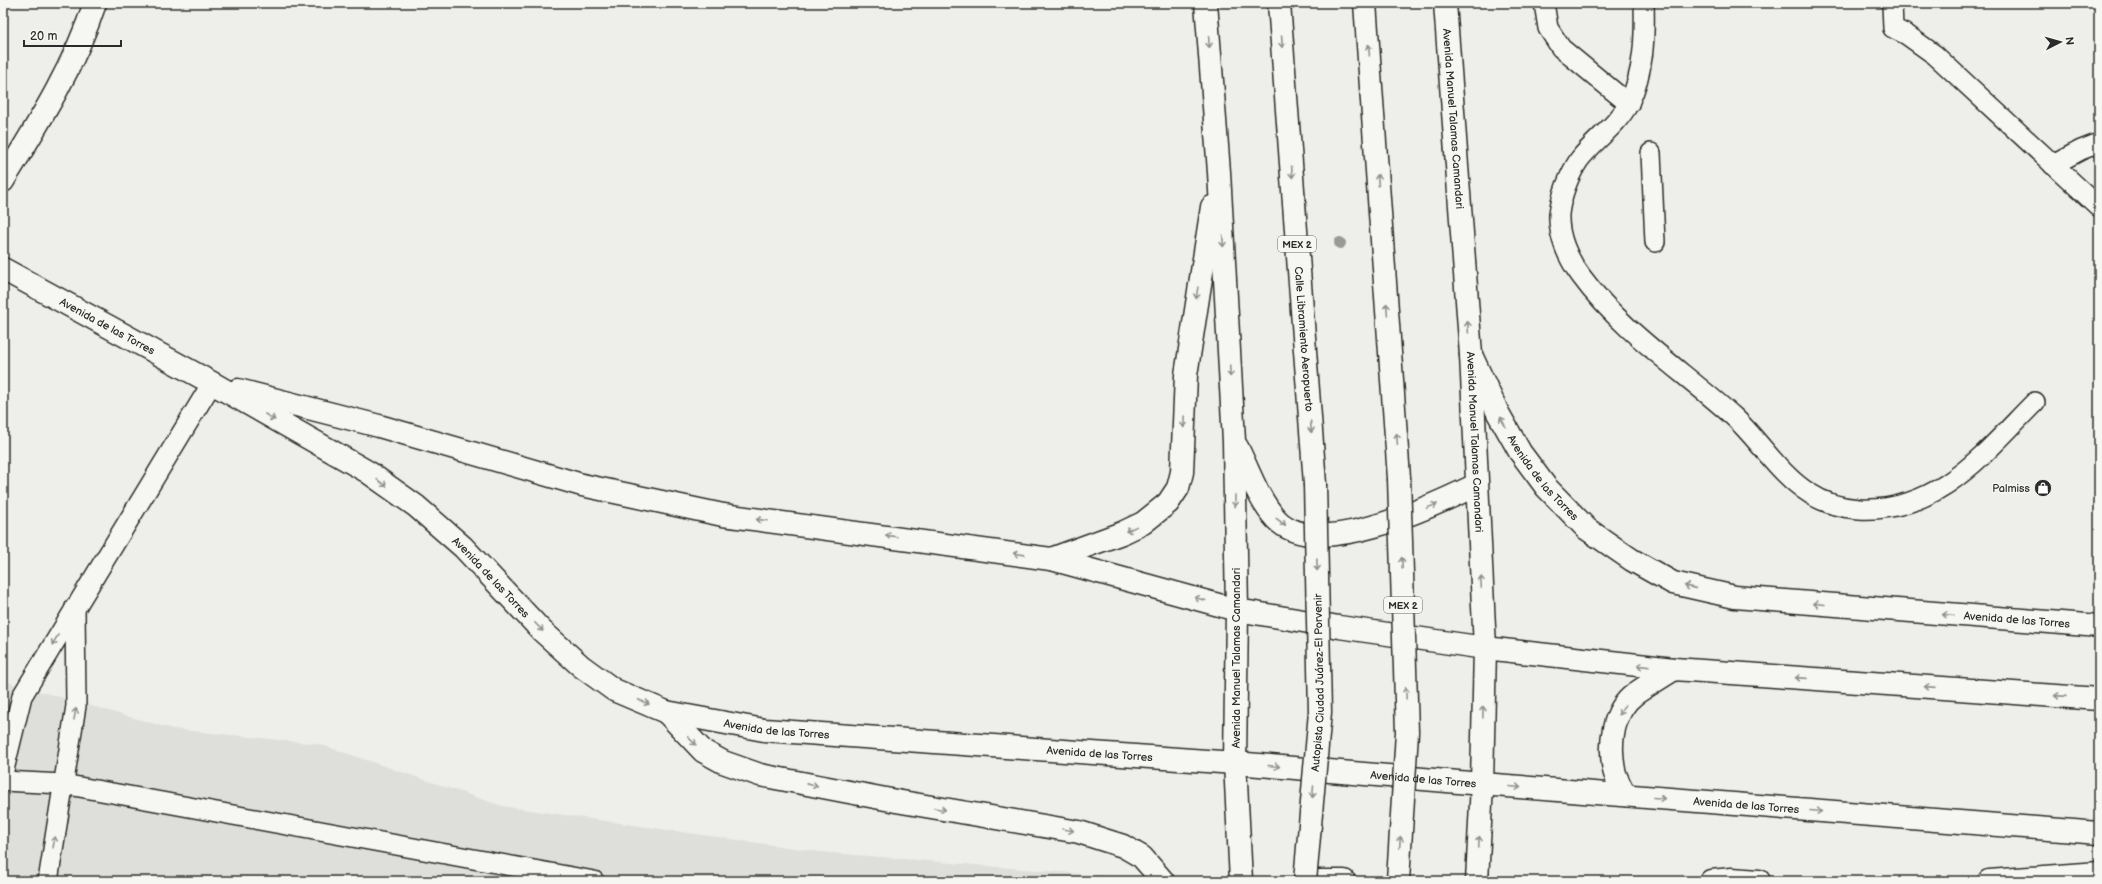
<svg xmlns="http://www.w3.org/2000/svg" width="2102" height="884" viewBox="0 0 2102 884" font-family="'Balsamiq Sans',sans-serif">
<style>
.built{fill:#dededb}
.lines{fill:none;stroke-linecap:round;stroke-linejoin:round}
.service-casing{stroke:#2b2b2b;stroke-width:22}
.tertiary-casing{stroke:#2b2b2b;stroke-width:25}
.secondary-casing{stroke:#2b2b2b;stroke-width:25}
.primary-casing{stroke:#2b2b2b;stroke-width:25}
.trunk-casing{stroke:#2b2b2b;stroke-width:25}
.service{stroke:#f6f6f2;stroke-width:19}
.tertiary{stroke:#f6f6f2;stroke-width:22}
.secondary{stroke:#f6f6f2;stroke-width:22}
.primary{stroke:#f6f6f2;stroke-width:22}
.trunk{stroke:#f6f6f2;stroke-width:22}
.trunk-bridge-casing{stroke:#2b2b2b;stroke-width:25;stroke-linecap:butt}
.trunk-bridge{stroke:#f6f6f2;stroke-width:22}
.tree{fill:#999997}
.oneway{stroke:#90908e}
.labels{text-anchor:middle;stroke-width:3;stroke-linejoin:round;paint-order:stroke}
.shield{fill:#f6f6f2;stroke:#686867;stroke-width:1}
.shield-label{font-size:10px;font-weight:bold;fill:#2b2b2b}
.street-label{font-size:11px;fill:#2b2b2b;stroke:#f6f6f2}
.poi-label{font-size:11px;fill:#2b2b2b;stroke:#f6f6f2;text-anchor:end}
</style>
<rect width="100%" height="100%" fill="#eeeeea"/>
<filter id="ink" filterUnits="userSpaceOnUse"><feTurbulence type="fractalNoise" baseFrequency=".025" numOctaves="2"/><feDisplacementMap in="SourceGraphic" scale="8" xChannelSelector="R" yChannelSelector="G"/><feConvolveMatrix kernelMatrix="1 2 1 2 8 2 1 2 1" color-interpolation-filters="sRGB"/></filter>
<g filter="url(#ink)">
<!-- built -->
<path class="built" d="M 3,681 L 173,729 L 319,744 L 502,806 L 821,852 L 1120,877 L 1123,881 L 3,881 Z"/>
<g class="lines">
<defs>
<g id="service">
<path d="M 1544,3 L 1548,28 L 1561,48 L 1629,104"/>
<path d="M 1644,3 C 1645,37 1644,72 1629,103 C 1617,126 1594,140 1579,160 C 1569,175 1561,196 1559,214 C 1558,236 1568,259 1581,276 C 1622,332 1683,371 1734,417 C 1760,441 1779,474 1809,493 C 1824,503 1842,508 1859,509 C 1939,513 1984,453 2035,402"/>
<path d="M 1892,3 L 1893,28 L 1907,35 L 1935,55 L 2099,207"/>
<path d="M 1651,153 L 1655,242"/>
<path d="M 2053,165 L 2081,150 L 2099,143"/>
<path d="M 3,774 L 22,696 L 212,383"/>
<path d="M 3,781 L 63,784 L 594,881"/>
<path d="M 48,881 L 76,706 L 75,607"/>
</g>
<path id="tertiary" d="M 3,181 C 38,124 74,67 95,3"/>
<g id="secondary">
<path d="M 1206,3 L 1219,172 L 1234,441 L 1237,610 L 1235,763 L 1241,881"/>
<path id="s1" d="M 1445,3 L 1471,355 L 1485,648 L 1482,784 L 1477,881"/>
<path id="s2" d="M 3,269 L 212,383 L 368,472 L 416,506 L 463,547 L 542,631 L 581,666 L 614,690 L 666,712 L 764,730 L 1235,763"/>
<path d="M 238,390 L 379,426 L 582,485 L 723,515 L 1051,559 L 1237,610"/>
<path d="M 1237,447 C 1249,471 1258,499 1276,519 C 1316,562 1433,506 1476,485"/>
<path d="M 1051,559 L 1122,533 L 1143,523 L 1168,503 L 1178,488 L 1182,472 L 1186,375 L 1212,207"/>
<path d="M 666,712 L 703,751 L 723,762 L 760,775 L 896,801 L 1079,832 L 1123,846 L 1142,857 L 1163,881"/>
<path d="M 1305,881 L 1344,881"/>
</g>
<g id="primary">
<path id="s3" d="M 1471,355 L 1498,413 L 1520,452 L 1546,487 L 1587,529 L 1632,560 L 1673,583 L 1735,597 L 2099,626"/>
<path d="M 1711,881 L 1732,879 L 1759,881"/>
</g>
<g id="trunk">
<path id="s4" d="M 1279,3 L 1315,484"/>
<path d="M 1365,3 L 1399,478"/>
<path d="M 1237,610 L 1339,627 L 1485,648 L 1674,669 L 2099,699"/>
<path id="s5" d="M 1235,763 L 1482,784 L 2099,833"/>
<path d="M 1625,795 C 1621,787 1616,779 1614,770 C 1609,744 1612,711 1635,694 C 1647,685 1661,678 1674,669"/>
<path d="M 1989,881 L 2099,873"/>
</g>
</defs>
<!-- service casing -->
<use href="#service" class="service-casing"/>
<!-- tertiary casing -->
<use href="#tertiary" class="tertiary-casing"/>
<!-- secondary casing -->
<use href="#secondary" class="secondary-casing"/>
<!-- primary casing -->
<use href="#primary" class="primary-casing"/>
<!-- trunk casing -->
<use href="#trunk" class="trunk-casing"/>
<!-- service -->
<use href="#service" class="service"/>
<!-- tertiary -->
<use href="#tertiary" class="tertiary"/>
<!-- secondary -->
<use href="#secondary" class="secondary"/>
<!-- primary -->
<use href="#primary" class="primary"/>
<!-- trunk -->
<use href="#trunk" class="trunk"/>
<defs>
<g id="trunk-bridge">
<path id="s6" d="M 1305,881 L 1320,712 L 1315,484"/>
<path d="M 1398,881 L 1407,732 L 1399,478"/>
</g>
</defs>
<!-- trunk-bridge casing -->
<use href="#trunk-bridge" class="trunk-bridge-casing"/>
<!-- trunk-bridge -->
<use href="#trunk-bridge" class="trunk-bridge"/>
</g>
<!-- trees -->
<circle class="tree" cx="1340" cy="243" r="6"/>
<!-- one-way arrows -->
<defs><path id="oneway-shaft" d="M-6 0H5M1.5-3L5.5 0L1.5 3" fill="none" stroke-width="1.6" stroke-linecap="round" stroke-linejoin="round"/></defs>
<g class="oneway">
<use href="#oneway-shaft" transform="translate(1209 42) rotate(86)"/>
<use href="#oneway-shaft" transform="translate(1282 42) rotate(86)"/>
<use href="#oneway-shaft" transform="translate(1369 50) rotate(-94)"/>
<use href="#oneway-shaft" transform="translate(1292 172) rotate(86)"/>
<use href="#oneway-shaft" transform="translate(1378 180) rotate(-94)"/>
<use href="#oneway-shaft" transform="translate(1223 241) rotate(87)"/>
<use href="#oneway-shaft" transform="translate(1197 293) rotate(99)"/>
<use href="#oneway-shaft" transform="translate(1387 309) rotate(-94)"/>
<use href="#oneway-shaft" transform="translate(1468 327) rotate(-94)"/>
<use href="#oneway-shaft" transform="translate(1230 371) rotate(87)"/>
<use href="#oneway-shaft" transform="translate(270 417) rotate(30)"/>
<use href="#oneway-shaft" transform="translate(1184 422) rotate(91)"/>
<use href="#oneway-shaft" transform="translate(1503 422) rotate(-119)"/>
<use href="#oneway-shaft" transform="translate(1311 427) rotate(86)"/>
<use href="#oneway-shaft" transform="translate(1397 439) rotate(-94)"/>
<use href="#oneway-shaft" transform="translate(382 483) rotate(35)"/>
<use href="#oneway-shaft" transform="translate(1235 501) rotate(89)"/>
<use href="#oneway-shaft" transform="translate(1432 506) rotate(-22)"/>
<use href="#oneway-shaft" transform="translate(762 520) rotate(-173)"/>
<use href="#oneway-shaft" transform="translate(1281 522) rotate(37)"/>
<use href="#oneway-shaft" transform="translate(1131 529) rotate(154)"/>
<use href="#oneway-shaft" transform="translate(891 536) rotate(-173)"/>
<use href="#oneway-shaft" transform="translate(1019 554) rotate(-172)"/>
<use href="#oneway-shaft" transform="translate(1402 563) rotate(-92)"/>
<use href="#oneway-shaft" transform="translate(1317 565) rotate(89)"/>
<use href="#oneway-shaft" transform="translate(1481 582) rotate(-93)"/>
<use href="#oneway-shaft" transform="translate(1690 587) rotate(-167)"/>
<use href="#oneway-shaft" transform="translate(1200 599) rotate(-165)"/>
<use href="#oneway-shaft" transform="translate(1819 604) rotate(-175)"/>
<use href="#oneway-shaft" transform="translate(1948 615) rotate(-176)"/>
<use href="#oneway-shaft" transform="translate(539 627) rotate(46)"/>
<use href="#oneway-shaft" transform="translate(55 640) rotate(121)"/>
<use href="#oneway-shaft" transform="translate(1643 666) rotate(-174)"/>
<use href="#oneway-shaft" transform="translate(1801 678) rotate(-176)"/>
<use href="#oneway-shaft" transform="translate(1930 687) rotate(-176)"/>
<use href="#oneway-shaft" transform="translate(1406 693) rotate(-92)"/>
<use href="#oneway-shaft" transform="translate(2060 696) rotate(-176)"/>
<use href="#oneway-shaft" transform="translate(644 702) rotate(23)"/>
<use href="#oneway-shaft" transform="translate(1622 710) rotate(121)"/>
<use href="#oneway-shaft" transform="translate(1483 712) rotate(-89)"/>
<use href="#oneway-shaft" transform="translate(75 714) rotate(-80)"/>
<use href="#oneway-shaft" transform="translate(692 741) rotate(44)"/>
<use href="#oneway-shaft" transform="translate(1274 766) rotate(5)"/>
<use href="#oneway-shaft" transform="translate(812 785) rotate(11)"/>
<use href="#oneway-shaft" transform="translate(1515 787) rotate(5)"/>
<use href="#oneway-shaft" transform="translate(1313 792) rotate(95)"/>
<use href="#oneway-shaft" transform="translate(1659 798) rotate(5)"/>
<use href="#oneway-shaft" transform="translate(940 809) rotate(9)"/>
<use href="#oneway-shaft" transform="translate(1816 811) rotate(5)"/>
<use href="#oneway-shaft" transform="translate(1068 830) rotate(9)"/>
<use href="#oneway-shaft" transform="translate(54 842) rotate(-81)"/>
<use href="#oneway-shaft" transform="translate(1400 842) rotate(-86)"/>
<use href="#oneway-shaft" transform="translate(1479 842) rotate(-87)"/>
</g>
</g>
<!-- icons -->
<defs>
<symbol id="shop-disc" viewBox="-11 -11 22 22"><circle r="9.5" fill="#2b2b2b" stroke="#f6f6f2"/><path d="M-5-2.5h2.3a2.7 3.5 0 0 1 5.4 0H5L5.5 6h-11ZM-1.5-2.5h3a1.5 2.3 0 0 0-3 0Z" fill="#fff"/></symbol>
</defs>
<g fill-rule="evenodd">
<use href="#shop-disc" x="2033" y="478" width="20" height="20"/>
</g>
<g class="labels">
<!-- shield labels -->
<g class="shield">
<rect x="1278" y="236" width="38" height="16" rx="3"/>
<rect x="1384" y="597" width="38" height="16" rx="3"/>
</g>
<g class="shield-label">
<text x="1297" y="248">MEX 2</text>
<text x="1403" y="609">MEX 2</text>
</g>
<!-- street labels -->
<g class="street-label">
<text dy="4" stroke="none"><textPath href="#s1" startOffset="116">Avenida Manuel Talamas Camandari</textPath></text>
<text dy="4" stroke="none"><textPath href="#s2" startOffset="119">Avenida de las Torres</textPath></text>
<text dy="4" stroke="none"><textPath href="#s4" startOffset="337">Calle Libramiento Aeropuerto</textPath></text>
<text dy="4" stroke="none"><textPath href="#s1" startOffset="440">Avenida Manuel Talamas Camandari</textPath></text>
<text dy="4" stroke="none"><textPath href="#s3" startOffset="143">Avenida de las Torres</textPath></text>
<text dy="4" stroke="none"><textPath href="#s2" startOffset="580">Avenida de las Torres</textPath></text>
<text dy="4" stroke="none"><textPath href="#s3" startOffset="659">Avenida de las Torres</textPath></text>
<text transform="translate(1236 658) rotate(-90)" y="4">Avenida Manuel Talamas Camandari</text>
<text dy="4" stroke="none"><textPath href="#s6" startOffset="199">Autopista Ciudad Juárez-El Porvenir</textPath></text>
<text dy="4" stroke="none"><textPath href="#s2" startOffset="916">Avenida de las Torres</textPath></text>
<text dy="4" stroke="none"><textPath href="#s2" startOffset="1240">Avenida de las Torres</textPath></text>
<text dy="4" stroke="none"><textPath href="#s5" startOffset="189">Avenida de las Torres</textPath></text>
<text dy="4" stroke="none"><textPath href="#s5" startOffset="513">Avenida de las Torres</textPath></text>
</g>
<!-- poi labels -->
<g class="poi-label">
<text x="2030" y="492">Palmiss</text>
</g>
</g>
<!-- margin -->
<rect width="2102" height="884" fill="none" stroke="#f6f6f2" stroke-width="16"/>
<rect x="8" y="8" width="2086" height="868" fill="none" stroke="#2b2b2b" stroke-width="1.5" filter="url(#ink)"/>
<!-- north arrow -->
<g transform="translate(2060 42) rotate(84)" stroke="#f6f6f2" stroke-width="3" paint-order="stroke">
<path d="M0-3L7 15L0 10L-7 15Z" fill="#2b2b2b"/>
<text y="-6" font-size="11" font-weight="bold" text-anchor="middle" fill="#2b2b2b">N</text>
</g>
<!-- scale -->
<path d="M24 40v6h97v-6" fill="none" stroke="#2b2b2b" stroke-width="2"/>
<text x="30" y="40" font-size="12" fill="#2b2b2b" stroke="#f6f6f2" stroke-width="3" paint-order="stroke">20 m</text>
</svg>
